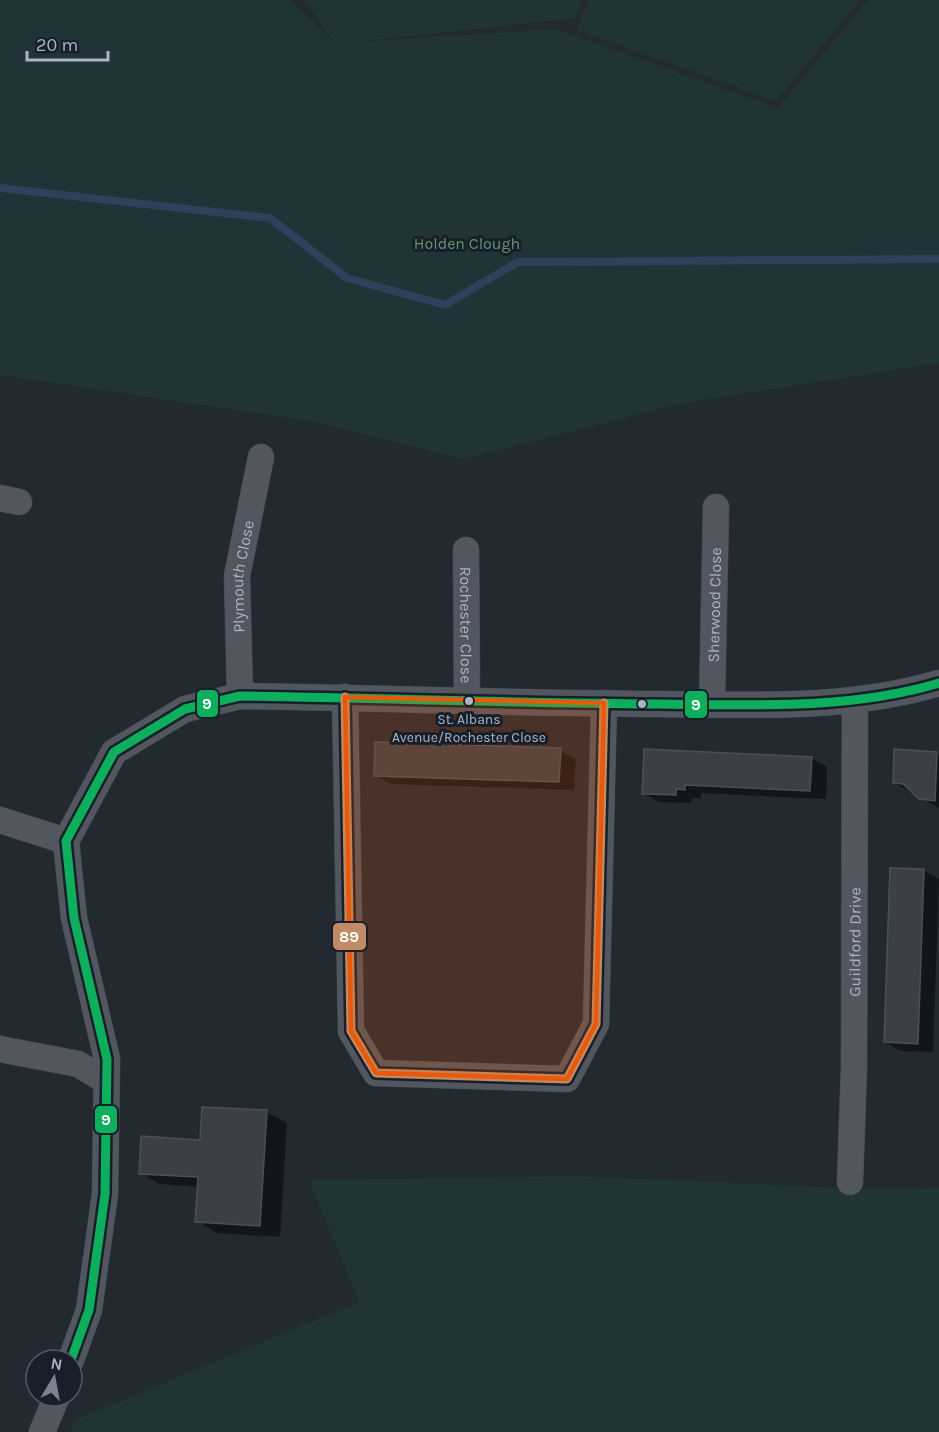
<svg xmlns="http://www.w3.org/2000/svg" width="939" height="1432" viewBox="0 0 939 1432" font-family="Karla,sans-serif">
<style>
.green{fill:#203336}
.shadow{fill:#0007}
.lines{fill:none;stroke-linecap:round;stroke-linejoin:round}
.stream{stroke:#2e415b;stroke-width:8}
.building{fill:#3b4047;stroke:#4a5059;stroke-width:1.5}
.minor-casing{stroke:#40454b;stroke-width:27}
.minor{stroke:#52575f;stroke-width:26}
.bus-1-casing{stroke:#171f2a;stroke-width:14}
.bus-2-casing{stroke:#171f2a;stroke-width:14}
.bus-1{stroke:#0daf5c;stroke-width:9}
.bus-2{stroke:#c18c65;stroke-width:9}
.marked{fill:#e8590c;fill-opacity:0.2;stroke:#e8590c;stroke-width:4.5;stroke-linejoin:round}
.bus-dot{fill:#aab4c4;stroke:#171f2a;stroke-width:2}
.labels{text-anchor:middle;stroke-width:6;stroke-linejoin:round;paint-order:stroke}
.bus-label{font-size:14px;fill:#aab4c4;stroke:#171f2a}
.park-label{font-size:16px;fill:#62956e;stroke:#171f2a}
.street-label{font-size:16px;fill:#aab4c4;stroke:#171f2a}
.line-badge{stroke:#171f2a;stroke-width:2}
.badge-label{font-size:16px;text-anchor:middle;font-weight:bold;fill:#fff}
</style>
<rect width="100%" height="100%" fill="#232930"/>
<!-- green -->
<g class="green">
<path d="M 0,0 L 291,0 L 332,40 L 304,0 L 582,0 L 575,18 L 357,42 L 555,29 L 778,108 L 868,0 L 939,0 L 939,363 L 684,403 L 462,459 L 317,422 L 0,375 Z"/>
<path d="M 589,0 L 860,0 L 776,101 L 577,30 Z"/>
<path d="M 576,1176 L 870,1189 L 939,1188 L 939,1432 L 70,1432 L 75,1420 L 359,1302 L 309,1180 Z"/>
</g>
<!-- shadow -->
<g class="shadow">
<path d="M 560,750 L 576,759 L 574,790 L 391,784 L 375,775 Z"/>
<path d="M 937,753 L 939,755 L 939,808 L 894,783 Z"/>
<path d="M 811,758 L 827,767 L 826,799 L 701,793 L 701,798 L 692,798 L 691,803 L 659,802 L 643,793 Z"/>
<path d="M 923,870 L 939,879 L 933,1052 L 901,1051 L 885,1042 Z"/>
<path d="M 204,1108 L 267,1112 L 287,1123 L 280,1237 L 217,1233 L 197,1221 L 199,1187 L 160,1184 L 140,1173 L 202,1141 Z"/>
</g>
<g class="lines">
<!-- stream -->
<path class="stream" d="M 0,188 L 270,218 L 347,278 L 445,305 L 518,262 L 939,259"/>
</g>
<!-- building -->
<g class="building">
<path d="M 375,742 L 561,748 L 559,782 L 374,776 Z"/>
<path d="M 644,749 L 812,757 L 810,791 L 685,785 L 685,790 L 676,789 L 676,795 L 642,794 Z"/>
<path d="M 894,749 L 937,752 L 935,801 L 919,799 L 903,784 L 893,783 Z"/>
<path d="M 890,868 L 924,869 L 918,1044 L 884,1042 Z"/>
<path d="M 202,1107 L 267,1110 L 260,1226 L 195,1222 L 198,1177 L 139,1174 L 141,1136 L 200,1140 Z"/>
</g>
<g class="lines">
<defs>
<g id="minor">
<path d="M 0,498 L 19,502"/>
<path id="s1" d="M 466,550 L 467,700"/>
<path id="s2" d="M 240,696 L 237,576 L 261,457"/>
<path d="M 345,697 L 351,1031 L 376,1073 L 567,1079 L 596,1024 L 604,703"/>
<path id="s3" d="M 712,704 L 716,507"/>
<path d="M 0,820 L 66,841"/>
<path d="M 0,1049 L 78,1064 L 106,1081"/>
<path id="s4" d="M 850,1182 L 854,1067 L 855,701"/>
<path d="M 71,1360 L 89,1310 L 105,1194 L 107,1059 L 74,918 L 66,841 L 114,752 L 185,709 L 240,696 C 379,698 519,703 659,704 C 751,705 849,710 939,683"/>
<path d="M 42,1432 L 57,1396"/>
</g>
</defs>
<!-- minor casing -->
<use href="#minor" class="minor-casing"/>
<!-- minor -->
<use href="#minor" class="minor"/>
<defs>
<path id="bus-1" d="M 71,1360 L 89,1310 L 105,1194 L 107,1059 L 74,918 L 66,841 L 114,752 L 185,709 L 240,696 C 379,698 519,703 659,704 C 751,705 849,710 939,683"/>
<path id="bus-2" d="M 345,697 L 351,1031 L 376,1073 L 567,1079 L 596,1024 L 604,703"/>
</defs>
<!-- bus-1 casing -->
<use href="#bus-1" class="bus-1-casing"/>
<!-- bus-2 casing -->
<use href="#bus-2" class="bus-2-casing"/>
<!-- bus-1 -->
<use href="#bus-1" class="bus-1"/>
<!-- bus-2 -->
<use href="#bus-2" class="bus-2"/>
</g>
<!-- marked area -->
<path class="marked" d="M 345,697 L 604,703 L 596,1024 L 567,1079 L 376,1073 L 351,1031 Z"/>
<!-- markers -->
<g class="bus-dot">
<circle cx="469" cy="701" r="5"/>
<circle cx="642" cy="704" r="5"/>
</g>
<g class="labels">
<!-- bus labels -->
<g class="bus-label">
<text x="469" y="724">St. Albans<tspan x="469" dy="18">Avenue/Rochester Close</tspan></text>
</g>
<!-- park labels -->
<g class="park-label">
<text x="467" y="249">Holden Clough</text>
</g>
<!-- street labels -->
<g class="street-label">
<text dy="6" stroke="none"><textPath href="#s2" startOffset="120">Plymouth Close</textPath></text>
<text dy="6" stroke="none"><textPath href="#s3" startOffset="99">Sherwood Close</textPath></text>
<text dy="6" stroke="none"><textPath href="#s1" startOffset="75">Rochester Close</textPath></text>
<text dy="6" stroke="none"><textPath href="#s4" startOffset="240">Guildford Drive</textPath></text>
</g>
</g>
<g class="line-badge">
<rect x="196" y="689" width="23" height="29" rx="6" fill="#0daf5c"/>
<rect x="684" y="690" width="24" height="29" rx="6" fill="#0daf5c"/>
<rect x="332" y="922" width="35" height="29" rx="6" fill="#c18c65"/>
<rect x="94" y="1105" width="24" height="29" rx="6" fill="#0daf5c"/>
</g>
<g class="badge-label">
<text x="207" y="709">9</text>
<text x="696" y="710">9</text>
<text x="349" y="942">89</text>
<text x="106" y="1125">9</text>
</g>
<!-- north arrow -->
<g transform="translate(54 1378) rotate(10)"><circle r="28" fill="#171f2a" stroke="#525b68" stroke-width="1.5"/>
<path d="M0-4.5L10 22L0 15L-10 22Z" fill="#7b8390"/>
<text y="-9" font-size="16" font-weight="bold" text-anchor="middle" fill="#aab4c4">N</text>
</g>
<!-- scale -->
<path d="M27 51v9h81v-9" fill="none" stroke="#aab4c4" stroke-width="3"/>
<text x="36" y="51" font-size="18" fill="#aab4c4" stroke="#171f2a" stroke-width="4.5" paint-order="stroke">20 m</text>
</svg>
